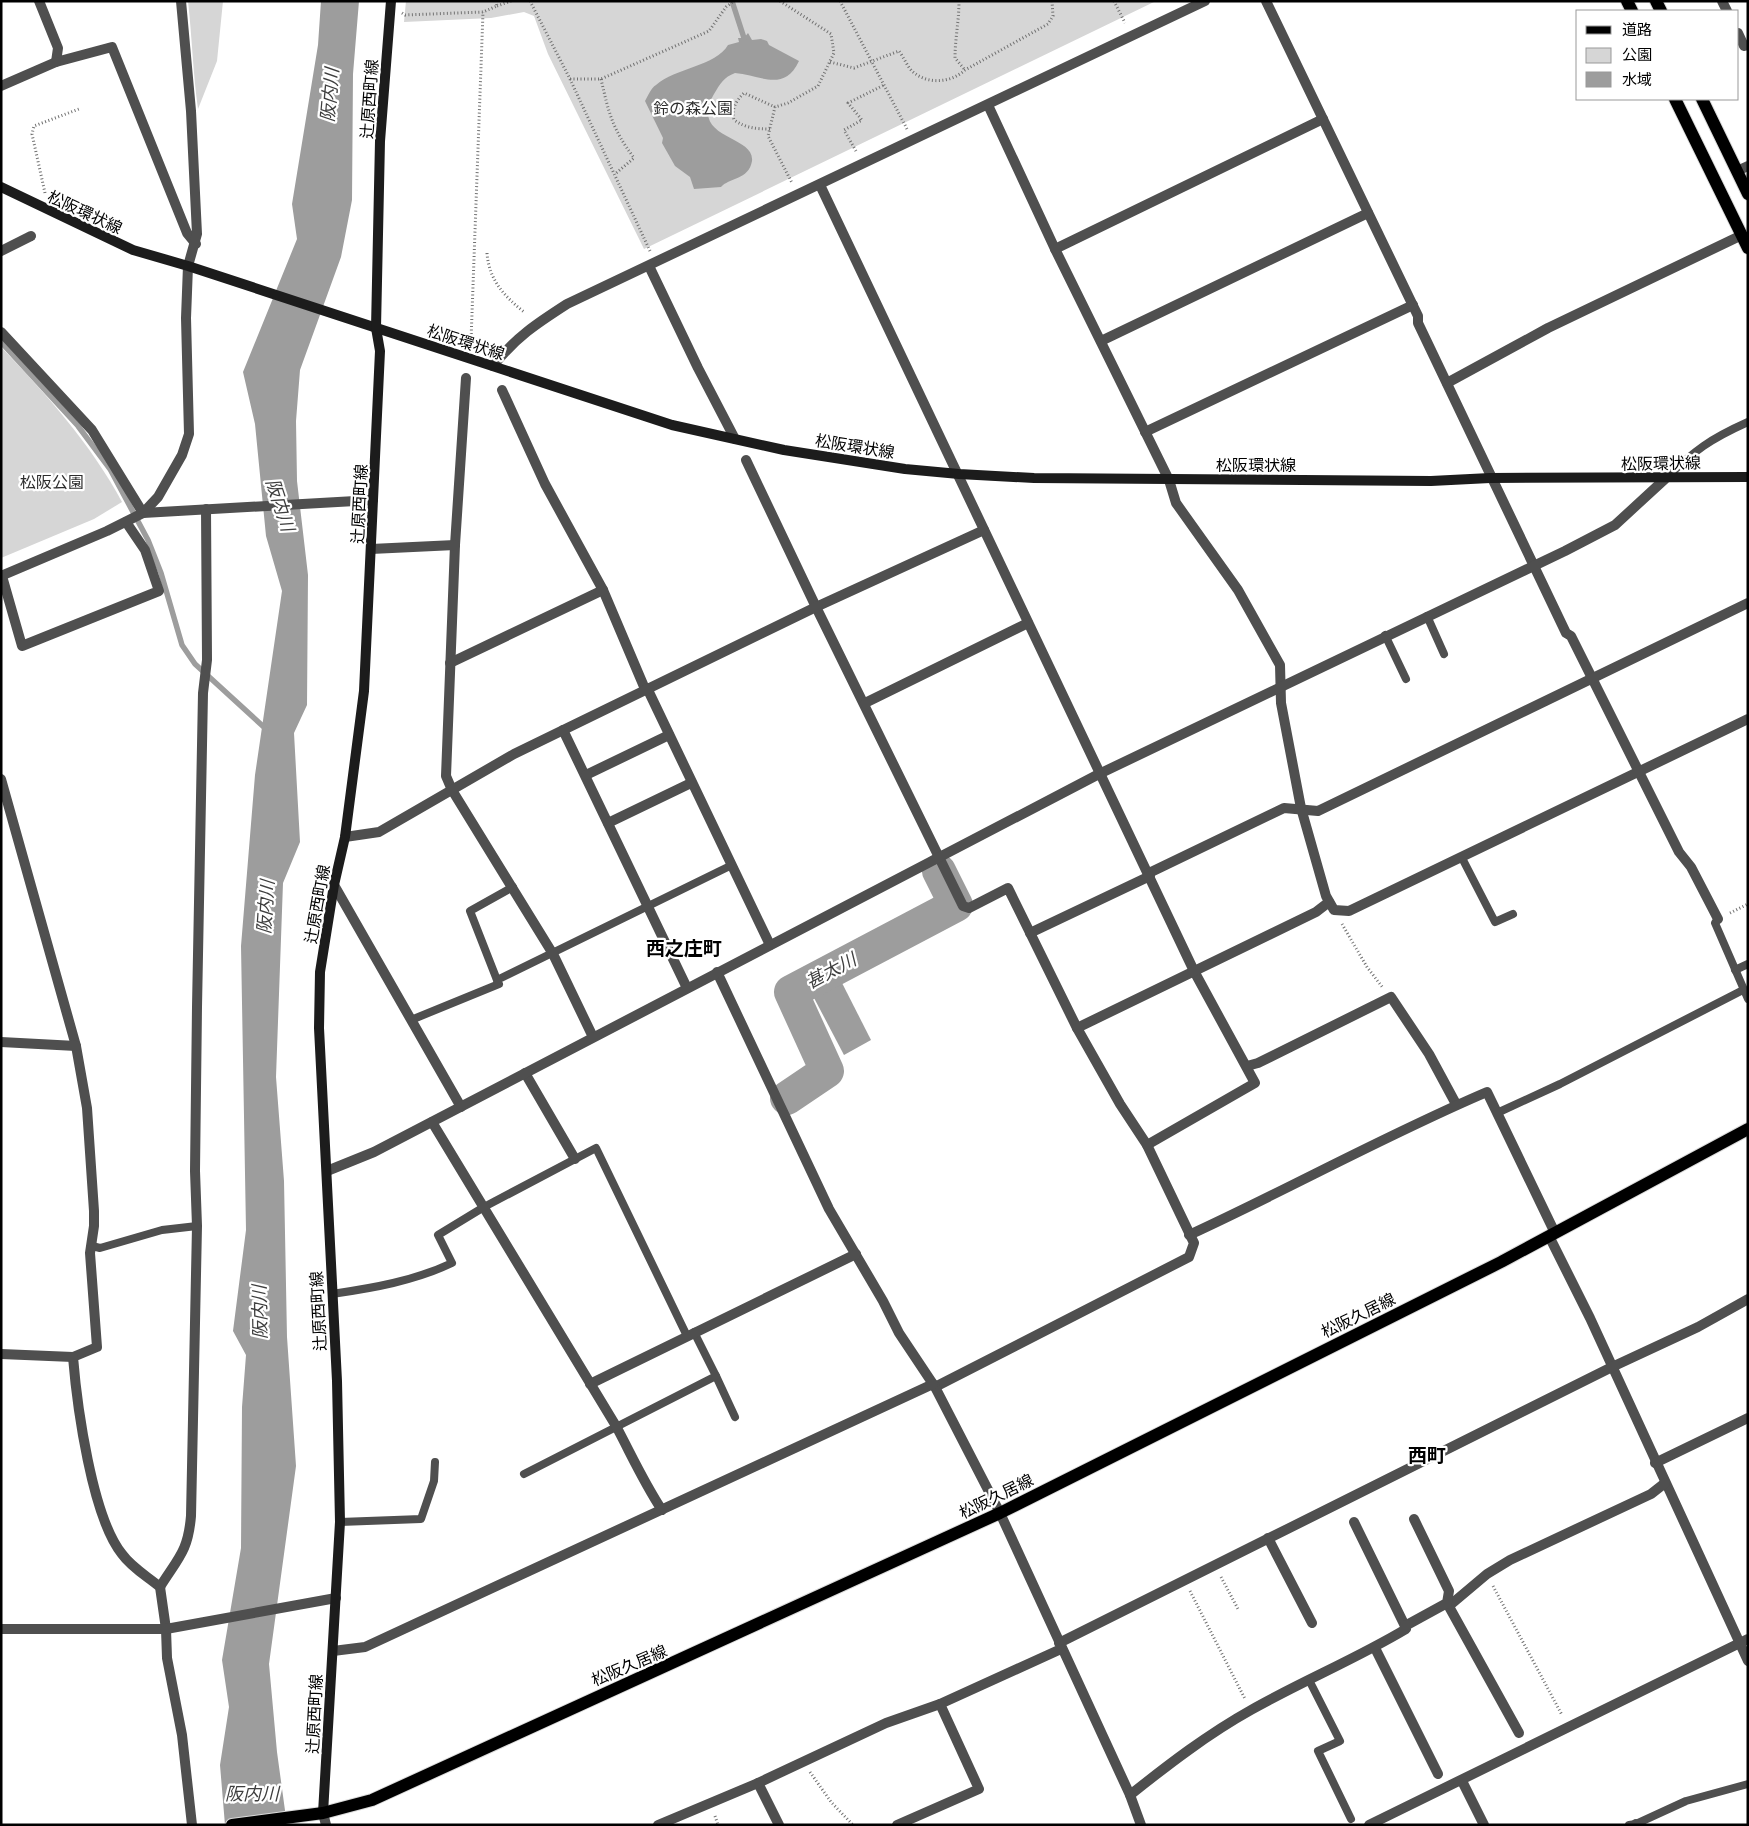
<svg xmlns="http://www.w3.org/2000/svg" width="1749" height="1826" viewBox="0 0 1749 1826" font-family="Helvetica,'Noto Sans JP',sans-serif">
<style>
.green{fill:#d6d6d6}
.water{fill:#9d9d9d}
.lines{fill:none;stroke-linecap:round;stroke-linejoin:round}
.stream{stroke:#9d9d9d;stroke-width:5.5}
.river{stroke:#9d9d9d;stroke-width:34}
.primary-casing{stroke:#dbdbdb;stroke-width:14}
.path{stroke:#717171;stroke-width:3;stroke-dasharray:1 2.5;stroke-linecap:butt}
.service{stroke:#4f4f4f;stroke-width:8}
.minor{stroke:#4f4f4f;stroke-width:10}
.tertiary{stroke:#4f4f4f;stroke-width:10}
.secondary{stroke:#1c1c1c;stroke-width:10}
.primary{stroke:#000;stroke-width:12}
.labels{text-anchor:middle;stroke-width:4.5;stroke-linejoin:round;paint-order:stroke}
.street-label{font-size:16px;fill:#000;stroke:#fff}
.park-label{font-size:16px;fill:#2d2d2d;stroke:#fff}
.water-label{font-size:18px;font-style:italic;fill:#3e3e3e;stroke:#fff}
.quarter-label{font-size:19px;font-weight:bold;fill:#000;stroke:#fff}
</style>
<rect width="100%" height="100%" fill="#fff"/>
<!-- green -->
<g class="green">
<path d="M 188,1 L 223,1 L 217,61 L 198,109 C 193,73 192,37 188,1 Z"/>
<path d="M 406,1 L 1156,1 L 644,249 L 548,54 L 534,16 L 524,12 L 491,18 L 404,22 Z"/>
<path d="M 1,347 C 47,395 90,443 122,502 L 94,519 L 1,558 Z"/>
</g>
<!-- water -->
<g class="water">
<path d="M 321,1 L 359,1 L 353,74 L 352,200 L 341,257 L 300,370 L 296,421 L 297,481 L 308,575 L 307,705 L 294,733 L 300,842 L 283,883 L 276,1077 L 284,1181 L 287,1337 L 296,1466 L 269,1664 L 277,1752 L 287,1825 L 225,1825 L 220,1765 L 229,1707 L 222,1660 L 241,1548 L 242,1407 L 246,1355 L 233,1331 L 246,1230 L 241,946 L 255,775 L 282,591 L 266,536 L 255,424 L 243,372 L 297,239 L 292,204 L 318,45 Z"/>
<path d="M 748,33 L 752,40 L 761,39 L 767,41 L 769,45 L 799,61 C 784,93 760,75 735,73 C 724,77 720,84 714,94 C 688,140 755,134 752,161 C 749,180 728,178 721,187 L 694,189 L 690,177 L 675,166 L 662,143 L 663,138 L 645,101 C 648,96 651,88 656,85 C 675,68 716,66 728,45 L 739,42 L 738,38 L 744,38 Z"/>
<path d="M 841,981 L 871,1040 L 844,1055 L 813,996 Z"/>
</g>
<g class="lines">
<!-- stream -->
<g class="stream">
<path d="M 732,1 L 744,38"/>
<path d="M 1,342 L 78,426 L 110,469 L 148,540 L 161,573 L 182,645 L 195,664 L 266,729"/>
</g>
<!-- river -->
<path class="river" d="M 787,1098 L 827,1071 L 791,992 L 956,905 L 939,871"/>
<defs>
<g id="primary">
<path d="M 1627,1 L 1632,11"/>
<path d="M 1656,1 L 1661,11"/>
<path d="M 1675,99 L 1748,248"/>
<path d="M 1702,99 L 1748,194"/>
<path d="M 232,1825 L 323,1813 L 372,1800 L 1000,1513 L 1501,1262 L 1748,1129"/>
</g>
</defs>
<!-- primary casing -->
<use href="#primary" class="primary-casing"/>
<!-- path -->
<g class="path">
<path d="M 530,1 L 570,79 L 650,251"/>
<path d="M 780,1 L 831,34 L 834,53 L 818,86 L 788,103 L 775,107 L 768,136 L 792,183"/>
<path d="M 840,1 L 907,129"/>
<path d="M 959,1 C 959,21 955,39 955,58 L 965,70"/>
<path d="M 1114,1 L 1125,23"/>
<path d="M 497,6 L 511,1"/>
<path d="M 402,13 L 405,15 L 483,12 L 497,6 L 496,1"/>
<path d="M 830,62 L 854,68 L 899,51 C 903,56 907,66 912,71 C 927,85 951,83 965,70 L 1048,24 L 1053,16 L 1052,1"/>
<path d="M 570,79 L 601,79 L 709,31 L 726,7 L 734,1"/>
<path d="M 601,79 C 609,114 612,128 634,158 L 615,174"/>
<path d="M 770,129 C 756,129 746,128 734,120 C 731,109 736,101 744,93 L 775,107"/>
<path d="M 856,151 L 844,130 L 862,120 L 848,103 L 884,85"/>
<path d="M 45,193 L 32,134 L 34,126 L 79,109"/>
<path d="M 487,253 C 489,280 504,296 524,312"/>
<path d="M 471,341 L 483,12"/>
<path d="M 1730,913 L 1748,904"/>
<path d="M 1342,924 L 1367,967 L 1383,988"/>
<path d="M 1221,1577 L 1238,1609"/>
<path d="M 1493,1586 L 1562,1715"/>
<path d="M 1190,1591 L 1245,1699"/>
<path d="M 810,1772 L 831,1802 L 853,1825"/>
<path d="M 715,1816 L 718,1825"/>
</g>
<!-- service -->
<g class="service">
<path d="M 1665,479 C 1695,450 1710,439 1748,422"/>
<path d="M 1427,616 L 1444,654"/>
<path d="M 1385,635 L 1406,679"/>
<path d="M 1462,858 L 1495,922 L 1513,914"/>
<path d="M 1718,919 L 1715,923 L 1748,999"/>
<path d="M 1735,970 L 1748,964"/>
<path d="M 497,980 L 470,911 L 513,887"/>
<path d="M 411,1020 L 499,984 L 497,980 L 732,865"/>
<path d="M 1497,1113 L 1560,1084 L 1743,990"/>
<path d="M 92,1246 L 100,1248 L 162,1230 L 197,1226"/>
<path d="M 332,1294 C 373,1288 414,1281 452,1263 L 438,1235 L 484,1207 L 596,1148 L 687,1336"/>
<path d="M 716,1376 L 735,1417"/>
<path d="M 524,1474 L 716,1376 L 694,1332"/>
<path d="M 340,1522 L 421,1519 L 434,1481 L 435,1462"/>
<path d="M 1309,1680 L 1340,1741 L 1318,1751 L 1351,1819"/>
<path d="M 1629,1825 L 1636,1824 L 1686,1801 L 1748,1784"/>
</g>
<!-- minor -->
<g class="minor">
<path d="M 39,1 L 58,48 L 56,62 L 112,47 L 187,233 L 196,244"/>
<path d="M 181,1 L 191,111 L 197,234 L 188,266"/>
<path d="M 1266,1 L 1418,316 L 1418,323 L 1566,633 L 1571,636 L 1679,852 L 1691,867 L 1718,919"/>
<path d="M 1722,1 L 1727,11"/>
<path d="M 1738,33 L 1744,46 L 1748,45"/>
<path d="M 1,86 L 56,62"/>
<path d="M 988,105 L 1055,249 L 1169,480 L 1176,503 L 1238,590 L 1280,665 L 1281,703 L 1301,808 L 1326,896 L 1334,910 L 1349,911 L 1748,719"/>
<path d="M 1737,171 L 1748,166"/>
<path d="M 820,185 L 1194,971 L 1255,1083 L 1147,1145"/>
<path d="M 1055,249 L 1323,119"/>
<path d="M 1,251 L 31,236"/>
<path d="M 649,266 L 698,368 L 735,439"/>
<path d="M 1,332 L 92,430 L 143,513 L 373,500"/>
<path d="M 1101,341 L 1368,213"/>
<path d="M 493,366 C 516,337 536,324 567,304 L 1205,1"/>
<path d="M 466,378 L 455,545 L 446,776 L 452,790 L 553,954 L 593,1037"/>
<path d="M 1447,383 L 1548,328 L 1742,235"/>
<path d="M 502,390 L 545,484 L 603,590 L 645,689"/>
<path d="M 1145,432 L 1413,305"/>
<path d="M 746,460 L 816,607 L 963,906 L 969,908 L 1008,888 L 1077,1028 L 1120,1104 L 1147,1145 L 1194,1243 L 1189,1257 L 935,1387"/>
<path d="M 371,549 L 455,545"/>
<path d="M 2,576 L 22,646 L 159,591 L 145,550 L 126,522"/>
<path d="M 450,663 L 603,590"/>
<path d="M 647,688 L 770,945"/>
<path d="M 865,703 L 1028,623"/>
<path d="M 563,730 L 687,988"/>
<path d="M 586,775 L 669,735"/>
<path d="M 1,779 L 76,1046 L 87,1108 L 94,1211 L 94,1226 L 90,1253 L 97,1347 L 73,1357 C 77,1406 92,1517 122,1554 C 132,1568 147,1576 160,1587 L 166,1629 L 167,1658 L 182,1735 L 192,1825"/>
<path d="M 608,823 L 691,783"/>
<path d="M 345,837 L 379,832 L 514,754 L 816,607 L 984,530"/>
<path d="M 1149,873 L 1284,808 L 1318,811 L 1748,603"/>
<path d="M 334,885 L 461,1107"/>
<path d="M 1030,933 L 1150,876"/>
<path d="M 717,972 L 829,1209 L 883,1301 L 899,1333 L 935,1387 L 1000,1513 L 1130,1795 L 1141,1825"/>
<path d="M 1077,1028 L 1316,912 L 1329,902"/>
<path d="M 1,1042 L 76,1046"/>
<path d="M 1247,1066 L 1258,1063 L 1391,997 L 1429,1054 L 1456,1104"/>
<path d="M 525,1073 L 575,1159"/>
<path d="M 432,1122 L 616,1426 C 631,1454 644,1483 662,1510"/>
<path d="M 327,1171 L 374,1152 L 1099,774 L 1565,551 L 1615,525 L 1665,479"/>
<path d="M 1189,1235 C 1289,1189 1386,1135 1487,1092 L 1555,1233"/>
<path d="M 1549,1236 L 1590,1318 L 1748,1661"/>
<path d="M 590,1384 L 856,1254"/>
<path d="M 1655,1463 L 1748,1418"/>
<path d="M 1354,1522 L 1405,1626"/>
<path d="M 1268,1538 L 1312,1623"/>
<path d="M 160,1587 C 178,1558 188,1552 191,1516 L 197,1226 L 195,1171 L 197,1007 L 203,693 L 207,660 L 206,509"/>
<path d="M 1447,1603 L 1519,1733"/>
<path d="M 1449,1606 L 1487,1574 L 1510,1560 L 1651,1494 L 1665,1483"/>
<path d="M 1,1629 L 166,1629 L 336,1598"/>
<path d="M 1059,1643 L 1612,1367 L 1698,1327 L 1748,1299"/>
<path d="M 1375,1648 L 1438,1774"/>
<path d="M 333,1651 L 365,1647 L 933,1384"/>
<path d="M 1462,1781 L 1484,1825"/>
<path d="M 758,1783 L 779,1825"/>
<path d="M 1130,1795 C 1169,1764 1208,1734 1251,1710 C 1302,1681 1356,1659 1406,1629 L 1405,1626 L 1447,1603 L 1449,1591 L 1414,1519"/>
<path d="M 323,1813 L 326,1825"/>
<path d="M 1636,1824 L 1637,1825"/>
<path d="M 658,1825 L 758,1783 L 886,1723 L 940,1704 L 1061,1649"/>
<path d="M 897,1825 L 979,1789 L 940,1704"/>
</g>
<!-- tertiary -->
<g class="tertiary">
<path d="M 1,576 L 107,531 L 143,513 L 158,497 L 182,455 L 189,434 L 186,318 L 188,266"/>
<path d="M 1,1354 L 73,1357"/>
<path d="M 1369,1825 L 1748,1639"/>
</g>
<!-- secondary -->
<g class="secondary">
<path d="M 1,187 L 133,250 L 188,266 L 672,425 L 784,450 L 905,469 L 959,474 L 1034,478 L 1431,481 L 1490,478 L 1748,477"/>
<path d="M 323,1813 L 340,1522 L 337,1381 L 319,1028 L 320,972 L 334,885 L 345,837 L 364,691 L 380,351 L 376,328 L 380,141 L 391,1"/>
</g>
<!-- primary -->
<use href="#primary" class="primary"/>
</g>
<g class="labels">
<!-- street labels -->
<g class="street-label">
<text transform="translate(369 99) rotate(-86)" y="6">辻原西町線</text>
<text transform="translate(85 212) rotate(25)" y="6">松阪環状線</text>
<text transform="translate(466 342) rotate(18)" y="6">松阪環状線</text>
<text transform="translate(855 446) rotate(9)" y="6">松阪環状線</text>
<text transform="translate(1661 463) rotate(-1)" y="6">松阪環状線</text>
<text x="1256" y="471">松阪環状線</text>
<text transform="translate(359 504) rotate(-87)" y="6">辻原西町線</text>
<text transform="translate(317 904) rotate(-80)" y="6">辻原西町線</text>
<text transform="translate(318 1311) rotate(-93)" y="6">辻原西町線</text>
<text transform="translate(1358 1315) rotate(-26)" y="6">松阪久居線</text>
<text transform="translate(996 1496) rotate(-26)" y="6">松阪久居線</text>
<text transform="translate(629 1665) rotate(-23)" y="6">松阪久居線</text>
<text transform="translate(314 1714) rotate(-87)" y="6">辻原西町線</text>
</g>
<!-- park labels -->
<g class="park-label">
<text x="693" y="114">鈴の森公園</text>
<text x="52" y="488">松阪公園</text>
</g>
<!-- water labels -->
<g class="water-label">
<text transform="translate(330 95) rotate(-85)" y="6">阪内川</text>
<text transform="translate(280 505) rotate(72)" y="6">阪内川</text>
<text transform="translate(266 907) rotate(-86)" y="6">阪内川</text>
<text transform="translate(831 971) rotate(-28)" y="6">甚太川</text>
<text transform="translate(260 1312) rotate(-91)" y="6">阪内川</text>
<text x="252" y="1800">阪内川</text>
</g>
<!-- quarter labels -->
<g class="quarter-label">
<text x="684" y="955">西之庄町</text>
<text x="1427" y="1462">西町</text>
</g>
</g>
<!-- border -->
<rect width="1749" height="1826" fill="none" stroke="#000000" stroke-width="5"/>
<!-- legend -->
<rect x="1576" y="10" width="162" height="90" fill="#ffffff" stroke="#999999"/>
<rect x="1586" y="26" width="25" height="8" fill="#000000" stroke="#999999"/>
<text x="1622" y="35" font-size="15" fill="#000000">道路</text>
<rect x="1586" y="48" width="25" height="15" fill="#d6d6d6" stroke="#999999"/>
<text x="1622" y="60" font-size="15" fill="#000000">公園</text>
<rect x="1586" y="72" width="25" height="15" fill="#9d9d9d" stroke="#999999"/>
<text x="1622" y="85" font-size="15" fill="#000000">水域</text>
</svg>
